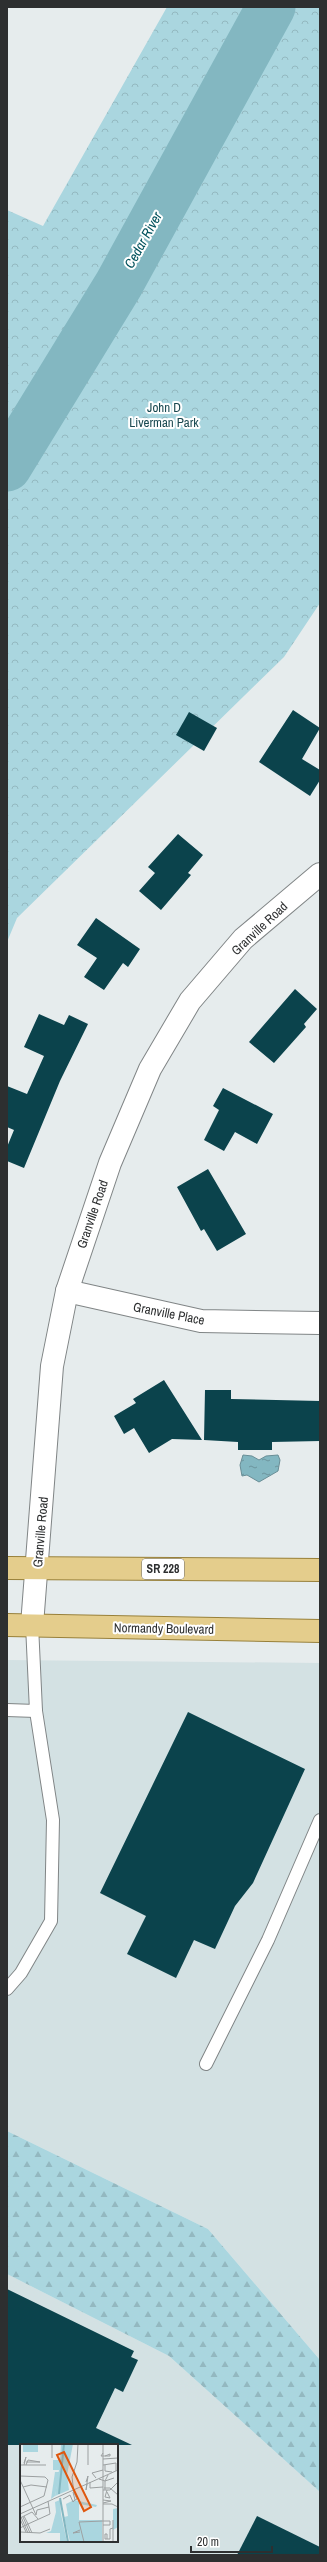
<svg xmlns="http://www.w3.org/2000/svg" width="327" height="2562" viewBox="0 0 327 2562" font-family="'Archivo Narrow',sans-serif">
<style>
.built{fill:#d3e1e3;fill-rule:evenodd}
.forest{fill:url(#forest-firs)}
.park{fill:url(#park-crowns)}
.water{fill:url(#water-ripples);stroke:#698e96}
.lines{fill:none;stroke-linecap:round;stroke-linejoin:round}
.river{stroke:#83b7c1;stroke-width:49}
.building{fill:#0b434c}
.lane-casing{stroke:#808586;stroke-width:14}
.street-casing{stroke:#808586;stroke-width:24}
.primary-casing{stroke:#98803a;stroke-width:24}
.lane{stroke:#fff;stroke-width:12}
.street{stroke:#fff;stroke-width:22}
.primary{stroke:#e4cd8c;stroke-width:22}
.labels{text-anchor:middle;stroke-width:4;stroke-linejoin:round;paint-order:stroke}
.shield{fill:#fff;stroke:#6c6d6e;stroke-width:1}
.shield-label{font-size:12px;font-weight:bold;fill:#2d2f30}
.park-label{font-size:13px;fill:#194850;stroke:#fff}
.street-label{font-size:13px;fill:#2d2f30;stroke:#fff}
.water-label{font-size:14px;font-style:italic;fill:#03525d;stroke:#fff}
.inset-river{fill:none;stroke:#83b7c1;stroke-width:2}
.inset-road{fill:none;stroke:#9ca0a1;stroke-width:1}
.view{fill:#df570e;fill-opacity:0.15;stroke:#df570e;stroke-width:2}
.inset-edge{fill:none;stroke:#2d2f30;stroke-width:2}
</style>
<defs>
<pattern id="forest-firs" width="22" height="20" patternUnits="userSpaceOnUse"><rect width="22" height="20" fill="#aad6df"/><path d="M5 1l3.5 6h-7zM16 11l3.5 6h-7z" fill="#93b8c0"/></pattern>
<pattern id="park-crowns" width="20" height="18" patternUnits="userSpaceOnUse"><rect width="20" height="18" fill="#aad6df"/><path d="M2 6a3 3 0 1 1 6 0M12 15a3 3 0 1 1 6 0" fill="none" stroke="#93b8c0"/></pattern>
<pattern id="water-ripples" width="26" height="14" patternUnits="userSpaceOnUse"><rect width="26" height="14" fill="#83b7c1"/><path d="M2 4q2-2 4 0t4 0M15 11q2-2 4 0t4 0" fill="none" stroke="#6c959d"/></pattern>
</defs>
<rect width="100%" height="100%" fill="#e6eced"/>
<!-- built -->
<g class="built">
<path d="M 7,1660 L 320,1663 L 320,2360 L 208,2229 L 7,2131 Z"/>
<path d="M 7,2274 L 169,2356 L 320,2492 L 320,2555 L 7,2555 ZM 21,2445 L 117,2445 L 117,2541 L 21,2541 Z"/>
</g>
<!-- forest -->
<path class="forest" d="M 7,2131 L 208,2229 L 320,2360 L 320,2492 L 169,2356 L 7,2274 Z"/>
<!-- park -->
<path class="park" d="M 167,7 L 320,7 L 320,603 L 284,657 L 17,918 L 7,942 L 7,210 L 43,226 Z"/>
<!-- water -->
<path class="water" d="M 243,1455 L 252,1456 L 259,1460 L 266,1456 L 278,1455 L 280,1460 L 278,1471 L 259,1482 L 247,1475 L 242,1476 L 240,1465 Z"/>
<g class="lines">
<!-- river -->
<path class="river" d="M 7,467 L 119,284 L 271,7"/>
</g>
<!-- building -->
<g class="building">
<path d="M 293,710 L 320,728 L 302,759 L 320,770 L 320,780 L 310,796 L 259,762 Z"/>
<path d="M 189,712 L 217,728 L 204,751 L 176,735 Z"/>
<path d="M 178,834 L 203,855 L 188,873 L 191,875 L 161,910 L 139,891 L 155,873 L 148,867 Z"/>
<path d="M 96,918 L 140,949 L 128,967 L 123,963 L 104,990 L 84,977 L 97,958 L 77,945 Z"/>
<path d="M 295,989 L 317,1009 L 304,1024 L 306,1027 L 274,1063 L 249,1042 Z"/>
<path d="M 39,1014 L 64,1025 L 69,1015 L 88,1024 L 60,1081 L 24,1168 L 7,1161 L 7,1147 L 14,1130 L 7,1127 L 7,1086 L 27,1094 L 44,1056 L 24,1047 Z"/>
<path d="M 223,1088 L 273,1114 L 257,1144 L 235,1132 L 224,1151 L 204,1140 L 219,1110 L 213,1106 Z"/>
<path d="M 208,1169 L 246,1234 L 217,1251 L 204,1229 L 201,1231 L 177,1187 Z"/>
<path d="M 164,1380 L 202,1440 L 172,1439 L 149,1453 L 134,1428 L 124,1434 L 114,1416 L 136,1403 L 133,1399 Z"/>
<path d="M 205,1390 L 231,1390 L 231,1399 L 320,1401 L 320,1441 L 272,1442 L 272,1450 L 238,1450 L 238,1442 L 204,1440 Z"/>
<path d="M 188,1712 L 305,1769 L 253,1883 L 235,1906 L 215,1949 L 194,1940 L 176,1978 L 127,1954 L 146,1916 L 100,1893 Z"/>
<path d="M 7,2289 L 134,2351 L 131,2357 L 138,2360 L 123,2392 L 115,2388 L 96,2428 L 132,2445 L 7,2445 Z"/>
<path d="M 257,2516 L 320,2547 L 320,2555 L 237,2555 Z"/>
</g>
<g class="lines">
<defs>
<g id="lane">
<path d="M 7,1710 L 36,1711 L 32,1625"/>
<path d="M 7,1989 L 21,1973 L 51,1921 L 53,1820 L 36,1711"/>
<path d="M 206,2064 L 268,1940 L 320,1820"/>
</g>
<g id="street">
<path d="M 67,1291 L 201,1321 L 320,1323"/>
<path d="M 32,1625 L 52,1366 L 67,1291 L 110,1163 L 150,1069 L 190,1001 L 243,939 L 320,874"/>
</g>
<g id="primary">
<path d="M 7,1568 L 320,1570"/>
<path d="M 7,1625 L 320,1631"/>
</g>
</defs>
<!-- lane casing -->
<use href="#lane" class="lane-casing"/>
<!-- street casing -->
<use href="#street" class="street-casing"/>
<!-- primary casing -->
<use href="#primary" class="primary-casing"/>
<!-- lane -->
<use href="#lane" class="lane"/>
<!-- street -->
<use href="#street" class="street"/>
<!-- primary -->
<use href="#primary" class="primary"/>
</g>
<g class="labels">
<!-- shield labels -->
<rect class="shield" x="142" y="1559" width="42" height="20" rx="3"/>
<g class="shield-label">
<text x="163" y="1573">SR 228</text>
</g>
<!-- park labels -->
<g class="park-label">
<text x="164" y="412">John D<tspan x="164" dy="15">Liverman Park</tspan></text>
</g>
<!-- street labels -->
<g class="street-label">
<text transform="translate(259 928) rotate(-43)" y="5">Granville Road</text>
<text transform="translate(92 1214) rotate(-71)" y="5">Granville Road</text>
<text transform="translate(169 1313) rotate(11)" y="5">Granville Place</text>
<text transform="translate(40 1532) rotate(-85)" y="5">Granville Road</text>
<text transform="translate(164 1628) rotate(1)" y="5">Normandy Boulevard</text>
</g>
<!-- water labels -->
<g class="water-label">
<text transform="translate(143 240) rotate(-61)" y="5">Cedar River</text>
</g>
</g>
<!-- overview -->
<g transform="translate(20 2444)">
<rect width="98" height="98" fill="#e6eced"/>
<path d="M 98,64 L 98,83 L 93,86 L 93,65 Z" fill="#aad6df"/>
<path d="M 35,28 L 39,28 L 39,32 L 35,52 L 31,55 ZM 40,56 L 41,70 L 47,98 L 40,98 L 40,89 L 26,89 L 31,87 L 36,68 L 35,58 ZM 54,56 L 77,61 L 76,63 L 59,60 L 59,76 L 82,76 L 82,98 L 50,98 L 44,73 L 48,72 L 46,60 Z" fill="#aad6df"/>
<path d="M 3,0 L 18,0 L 18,8 L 3,8 ZM 41,0 L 53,0 L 47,31 L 49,46 L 35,52 L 39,26 L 33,26 L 33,16 L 40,16 Z" fill="#aad6df"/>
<path class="inset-river" d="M 39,50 L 44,0M 40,54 L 48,98"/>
<path class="inset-road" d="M 32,0 L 32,14M 83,0 L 83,98M 83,9 L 81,12 L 90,12 L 90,10 L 85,12M 83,15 L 98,14 L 98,7M 6,18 L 20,18M 4,19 L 6,13 L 4,21M 0,21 L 26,21M 6,21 L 8,16 L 20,18M 68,21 L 68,0M 83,21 L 96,19 L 96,27M 85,21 L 85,27 L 92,28M 0,32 L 25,33 L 28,36 L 24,52 L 0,63M 76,34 L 72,29 L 83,26M 79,35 L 85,37 L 88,31M 0,36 L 16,71M 66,38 L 68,32 L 66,46 L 67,40M 70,38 L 70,44 L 83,43M 3,43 L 11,41 L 27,43M 84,44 L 90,44 L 98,51M 83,46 L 90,46 L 98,38M 85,46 L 85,37 L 94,34M 87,46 L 85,53 L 90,54 L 87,48M 53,48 L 55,56 L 57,55 L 54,49M 54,49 L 52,33 L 57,18 L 58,0M 43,55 L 50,51 L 53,58 L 55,56M 83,56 L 91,57 L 83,59M 83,60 L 92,60 L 98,63M 0,70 L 98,26M 16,71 L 17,66 L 29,63M 1,73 L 8,89M 3,73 L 10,89M 0,74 L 12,68 L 18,75M 0,75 L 6,88M 93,76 L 93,98M 83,77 L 90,77 L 90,81 L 83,81M 0,84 L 8,80 L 4,72M 60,86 L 53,89 L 60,88M 0,88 L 20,89 L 30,85M 12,89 L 8,80 L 30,70 L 28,57M 85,90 L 87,90 L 87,95 L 85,95 ZM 87,95 L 90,95 L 90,85 L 93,84M 64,98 L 59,78 L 83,77"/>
<path class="view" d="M 44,8 L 71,63 L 64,67 L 37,11 Z"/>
<rect width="98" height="98" class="inset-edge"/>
</g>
<!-- border -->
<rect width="327" height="2562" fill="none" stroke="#2d2f30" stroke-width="16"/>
<!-- scale -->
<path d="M191 2546v6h81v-6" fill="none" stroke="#2d2f30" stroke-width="2"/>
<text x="197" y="2546" font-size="12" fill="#2d2f30" stroke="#ffffff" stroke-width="3" paint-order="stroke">20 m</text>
</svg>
